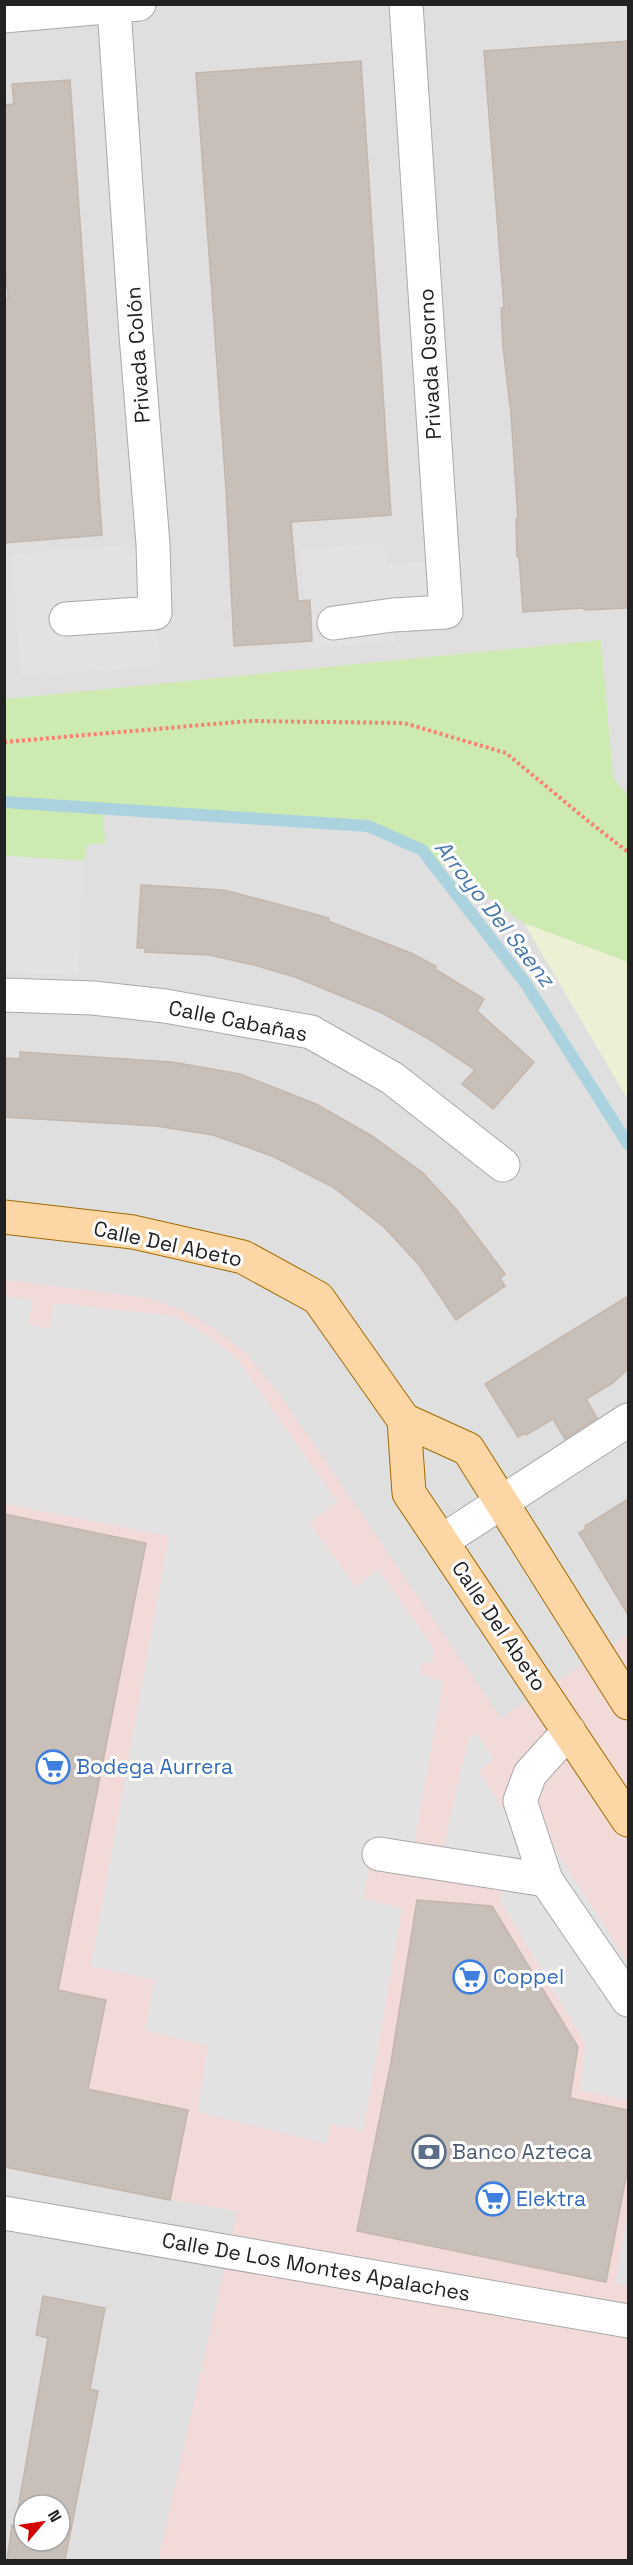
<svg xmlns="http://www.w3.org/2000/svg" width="633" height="2565" viewBox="0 0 633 2565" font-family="'Space Grotesk',sans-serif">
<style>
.residential{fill:#e0dfdf;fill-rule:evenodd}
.commercial{fill:#f2dad9}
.farmland{fill:#eef0d5}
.grass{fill:#cdebb0}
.parking{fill:#e2e2e2}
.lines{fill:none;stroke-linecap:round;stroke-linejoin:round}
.stream{stroke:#aad3df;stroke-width:12}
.building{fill:#c7bfb8;stroke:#c4b6ab;stroke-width:1.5;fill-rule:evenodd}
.minor-casing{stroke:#a9a9a9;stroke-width:35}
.major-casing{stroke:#a06b00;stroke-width:35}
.path{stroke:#fa8072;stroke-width:4;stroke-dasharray:3 3;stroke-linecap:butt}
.minor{stroke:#fff;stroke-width:33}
.major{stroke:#fcd6a4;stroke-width:33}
.labels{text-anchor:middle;stroke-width:6;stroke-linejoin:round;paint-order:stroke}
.street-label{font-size:21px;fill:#222;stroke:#fff}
.shop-label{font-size:21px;fill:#366cbe;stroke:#fff;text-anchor:start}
.service-label{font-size:21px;fill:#4e5e75;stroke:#fff;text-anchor:start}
.water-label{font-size:22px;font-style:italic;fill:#4a7aab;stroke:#fff}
</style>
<rect width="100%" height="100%" fill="#f2efe9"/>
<!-- residential -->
<path class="residential" d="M 5,5 L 628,5 L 628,2560 L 5,2560 ZM 24,2505 L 60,2505 L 60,2541 L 24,2541 Z"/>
<!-- commercial -->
<path class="commercial" d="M 5,1280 L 149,1298 L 184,1311 L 212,1327 L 247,1354 L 281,1396 L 501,1718 L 628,1635 L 628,2560 L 158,2560 L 237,2211 L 170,2200 L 5,2167 Z"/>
<!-- farmland -->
<path class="farmland" d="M 524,923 L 628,962 L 628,1100 Z"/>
<!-- grass -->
<path class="grass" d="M 601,640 L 613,778 L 628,795 L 628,962 L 524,923 L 422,850 L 368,826 L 103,809 L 105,843 L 87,845 L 84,861 L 5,856 L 5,699 Z"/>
<!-- parking -->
<g class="parking">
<path d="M 385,543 L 387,565 L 441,561 L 446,612 L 393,615 L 395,642 L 308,648 L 301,550 Z"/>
<path d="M 153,544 L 155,613 L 162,666 L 20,676 L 11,554 Z"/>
<path d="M 5,856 L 84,861 L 78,974 L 5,972 Z"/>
<path d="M 5,1297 L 33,1300 L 28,1324 L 50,1330 L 54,1303 L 175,1316 L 205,1334 L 234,1355 L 337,1502 L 309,1523 L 356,1587 L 378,1569 L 434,1649 L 432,1663 L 421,1662 L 420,1674 L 443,1682 L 413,1849 L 373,1842 L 363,1899 L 402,1908 L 363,2130 L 330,2124 L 327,2144 L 198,2112 L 208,2046 L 145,2030 L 155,1980 L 91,1966 L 169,1536 L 5,1504 Z"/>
<path d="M 476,1733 L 494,1759 L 479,1771 L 521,1838 L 540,1826 L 628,1963 L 628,2100 L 580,2090 L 586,2045 L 500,1900 L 505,1859 L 444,1846 L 468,1740 Z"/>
<path d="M 628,2211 L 628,2286 L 615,2284 Z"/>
</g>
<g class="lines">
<!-- stream -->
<path class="stream" d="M 4,802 L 368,826 L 422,850 L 526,984 L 628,1144"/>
</g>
<!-- building -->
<g class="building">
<path d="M 628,41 L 628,608 L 584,610 L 584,608 L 523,612 L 519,557 L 517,557 L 516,519 L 518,519 L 511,414 L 503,347 L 501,308 L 504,308 L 484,51 Z"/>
<path d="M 361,61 L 391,515 L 291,522 L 298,601 L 310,600 L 312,641 L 234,646 L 226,489 L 196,73 Z"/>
<path d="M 70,80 L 102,535 L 4,543 L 4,299 L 8,299 L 4,248 L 4,105 L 14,104 L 12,84 Z"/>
<path d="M 141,885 L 224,890 L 281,905 L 329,918 L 328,921 L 411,953 L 436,966 L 435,969 L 484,999 L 477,1011 L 534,1062 L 493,1109 L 462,1084 L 475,1070 L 427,1038 L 380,1012 L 295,977 L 254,965 L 209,955 L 145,952 L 145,948 L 137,948 Z"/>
<path d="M 20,1052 L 172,1062 L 240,1074 L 316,1104 L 372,1136 L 422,1172 L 456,1209 L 505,1274 L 500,1278 L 505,1286 L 456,1320 L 419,1265 L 384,1227 L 333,1187 L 272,1156 L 213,1135 L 156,1126 L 4,1117 L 4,1058 L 20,1059 Z"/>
<path d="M 628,1296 L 628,1369 L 613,1383 L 586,1399 L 597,1418 L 565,1439 L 553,1419 L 526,1435 L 525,1433 L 518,1437 L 485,1384 Z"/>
<path d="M 628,1499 L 628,1615 L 579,1533 L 586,1529 L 585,1526 Z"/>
<path d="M 4,1514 L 146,1543 L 58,1990 L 106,2000 L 88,2089 L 188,2110 L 170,2200 L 4,2167 Z"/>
<path d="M 417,1900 L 492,1906 L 578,2047 L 570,2098 L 628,2110 L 628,2167 L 606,2282 L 357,2231 L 391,2062 Z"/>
<path d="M 43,2296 L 105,2308 L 90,2389 L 98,2391 L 65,2560 L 7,2560 L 12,2525 L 15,2526 L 48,2338 L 36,2335 ZM 24,2505 L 60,2505 L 60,2541 L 24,2541 Z"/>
</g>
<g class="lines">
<defs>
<g id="minor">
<path d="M 4,16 L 139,4"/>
<path d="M 66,619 L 155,613 L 153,544 L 136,335 L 114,8"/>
<path d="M 334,623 L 393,615 L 446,612 L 406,4"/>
<path d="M 4,995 L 93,998 L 165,1006 L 311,1032 L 392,1078 L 503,1165"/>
<path d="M 442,1541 L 628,1420"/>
<path d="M 569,1731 L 530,1774 L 520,1801 L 546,1880 L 628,2000"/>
<path d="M 379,1854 L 546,1880"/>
<path d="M 4,2213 L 628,2321"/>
</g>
<g id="major">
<path d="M 4,1217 L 133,1232 L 243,1257 L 318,1298 L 404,1420 L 409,1493 L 628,1820"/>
<path d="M 404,1420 L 468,1449 L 628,1703"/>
</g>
</defs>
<!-- minor casing -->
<use href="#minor" class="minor-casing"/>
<!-- major casing -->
<use href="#major" class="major-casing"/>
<!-- path -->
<path class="path" d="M 4,742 L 249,721 L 404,723 L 506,753 L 588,821 L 628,852"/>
<!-- minor -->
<use href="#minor" class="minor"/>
<!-- major -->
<use href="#major" class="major"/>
</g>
<!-- icons -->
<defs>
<symbol id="supermarket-ring" viewBox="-11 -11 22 22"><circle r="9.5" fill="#fff" stroke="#3f7fe0" stroke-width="1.5"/><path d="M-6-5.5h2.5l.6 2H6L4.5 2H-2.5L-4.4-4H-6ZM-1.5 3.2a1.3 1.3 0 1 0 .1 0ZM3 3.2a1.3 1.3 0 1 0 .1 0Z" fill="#3f7fe0"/></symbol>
<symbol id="bank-ring" viewBox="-11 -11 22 22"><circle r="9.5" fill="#fff" stroke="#5c6f8a" stroke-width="1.5"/><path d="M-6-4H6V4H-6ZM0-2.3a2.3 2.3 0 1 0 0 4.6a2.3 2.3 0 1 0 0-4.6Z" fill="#5c6f8a"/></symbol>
</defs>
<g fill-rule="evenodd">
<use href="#supermarket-ring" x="34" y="1748" width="38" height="38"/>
<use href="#supermarket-ring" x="451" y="1958" width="38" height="38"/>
<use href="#bank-ring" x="410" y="2133" width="38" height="38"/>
<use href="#supermarket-ring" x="474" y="2180" width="38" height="38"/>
</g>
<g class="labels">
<!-- street labels -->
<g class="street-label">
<text transform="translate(138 355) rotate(-94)" y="7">Privada Colón</text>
<text transform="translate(430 364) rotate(-93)" y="7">Privada Osorno</text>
<text transform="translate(238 1021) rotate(11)" y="7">Calle Cabañas</text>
<text transform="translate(168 1244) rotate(12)" y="7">Calle Del Abeto</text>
<text transform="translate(499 1626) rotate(56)" y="7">Calle Del Abeto</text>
<text transform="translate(316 2267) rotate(10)" y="7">Calle De Los Montes Apalaches</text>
</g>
<!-- shop labels -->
<g class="shop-label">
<text x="76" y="1774">Bodega Aurrera</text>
<text x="493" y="1984">Coppel</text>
<text x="516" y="2206">Elektra</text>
</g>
<!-- service labels -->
<g class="service-label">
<text x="452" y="2159">Banco Azteca</text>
</g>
<!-- water labels -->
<g class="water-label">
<text transform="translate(495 913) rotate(52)" y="8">Arroyo Del Saenz</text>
</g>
</g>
<!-- border -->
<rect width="633" height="2565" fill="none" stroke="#222222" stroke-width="12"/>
<!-- north arrow -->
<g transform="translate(42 2523) rotate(61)"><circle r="28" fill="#ffffff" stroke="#a7a7a7" stroke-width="1.5"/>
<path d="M0-4.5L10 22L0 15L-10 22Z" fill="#d40000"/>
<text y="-9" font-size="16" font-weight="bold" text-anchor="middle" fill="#222222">N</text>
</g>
</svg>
